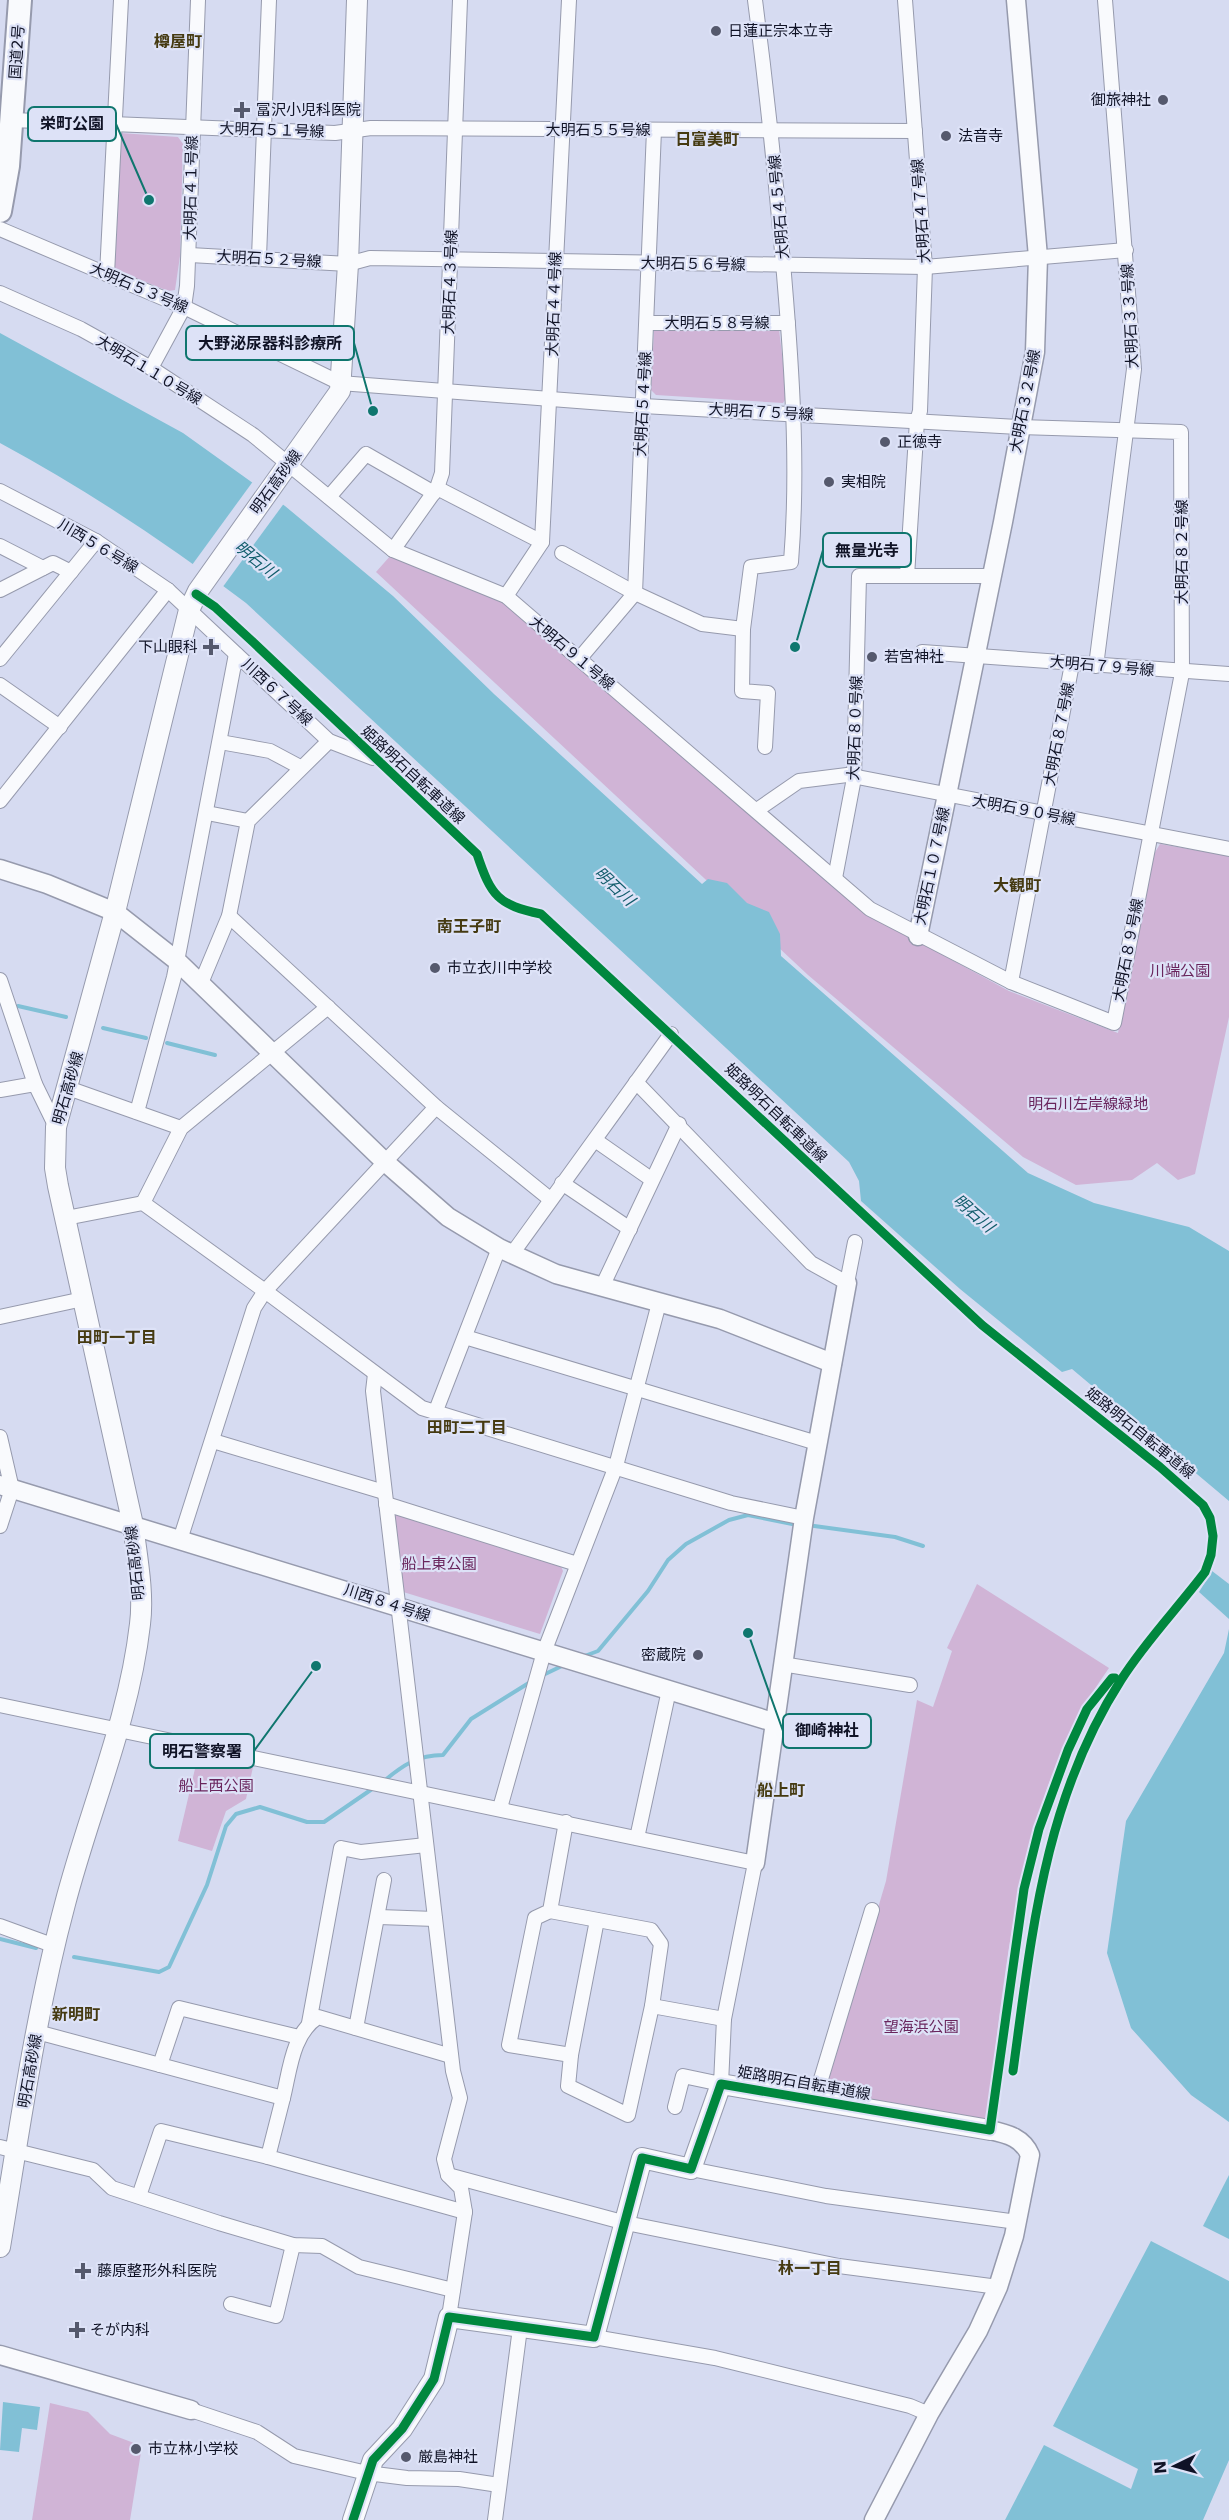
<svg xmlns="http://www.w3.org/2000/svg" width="1229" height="2520" viewBox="0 0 1229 2520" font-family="'DejaVu Sans','Noto Sans JP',sans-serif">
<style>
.green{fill:#d0b4d6}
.water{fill:#81c0d6}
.pier{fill:#d6dbf1}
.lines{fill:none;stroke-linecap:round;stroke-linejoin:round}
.stream{stroke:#81c0d6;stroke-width:4}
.minor-casing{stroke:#969aad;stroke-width:16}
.tertiary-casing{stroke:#969aad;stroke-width:21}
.secondary-casing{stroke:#969aad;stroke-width:22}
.trunk-casing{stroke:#969aad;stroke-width:26}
.minor{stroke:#f9fafd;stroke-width:14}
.tertiary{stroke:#f9fafd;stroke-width:18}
.secondary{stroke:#f9fafd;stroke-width:20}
.trunk{stroke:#f9fafd;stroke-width:22}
.cycleway-casing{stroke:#dde2f7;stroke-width:13}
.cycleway{stroke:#00873e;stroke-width:9}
.poi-dot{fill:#55596d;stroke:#dde2f7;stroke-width:2}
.labels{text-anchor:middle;stroke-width:4.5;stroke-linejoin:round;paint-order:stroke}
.poi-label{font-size:15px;fill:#101326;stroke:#dde2f7;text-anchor:start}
.street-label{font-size:15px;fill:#101326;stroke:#dde2f7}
.park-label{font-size:15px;fill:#69255d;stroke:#dde2f7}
.neighbourhood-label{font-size:16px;font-weight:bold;fill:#453a11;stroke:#dde2f7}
.water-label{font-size:16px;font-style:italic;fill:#125d6c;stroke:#dde2f7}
.leader{fill:none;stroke:#0f766e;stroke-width:2}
.callout-dot{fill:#0f766e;stroke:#dde2f7;stroke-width:2}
.callout{fill:#dde2f7;stroke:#0f766e;stroke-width:2}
.callout-label{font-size:16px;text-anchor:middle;font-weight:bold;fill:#101326}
</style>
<rect width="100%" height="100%" fill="#d6dbf1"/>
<!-- green -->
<g class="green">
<path d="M 120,133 L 178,137 L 183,144 L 180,256 L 175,290 L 168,291 L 113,269 Z"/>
<path d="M 658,328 L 779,329 L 787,397 L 783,403 L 656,395 L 651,390 L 654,331 Z"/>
<path d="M 391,555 L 505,601 L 539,634 L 591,673 L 917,941 L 1009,991 L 1118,1033 L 1154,854 L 1160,844 L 1229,856 L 1229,1017 L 1195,1174 L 1178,1180 L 1157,1163 L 1132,1180 L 1076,1185 L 1023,1157 L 808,975 L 376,572 Z"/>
<path d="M 401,1513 L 560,1564 L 563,1571 L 540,1634 L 400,1591 L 392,1516 Z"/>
<path d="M 977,1584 L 1109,1668 C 1015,1798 1007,1969 986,2122 L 831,2096 L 825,2087 L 886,1881 L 917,1700 L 933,1707 L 952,1651 L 947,1648 Z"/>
<path d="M 198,1756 L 253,1767 L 246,1799 L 226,1811 L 212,1851 L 178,1841 Z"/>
<path d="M 50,2403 L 88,2412 L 110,2434 L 142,2446 L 130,2520 L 32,2520 Z"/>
</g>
<!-- water -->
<g class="water">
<path d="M 0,333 L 183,433 L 285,506 L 393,596 L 494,694 L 702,884 L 708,879 L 727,883 L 747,903 L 769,912 L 780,934 L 781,956 L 1028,1173 L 1094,1203 L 1189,1227 L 1229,1251 L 1229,1501 L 1072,1369 L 1062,1372 L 960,1289 L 861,1201 L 859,1181 L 849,1162 L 246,603 C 168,544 87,490 0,443 Z"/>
<path d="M 1212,1571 L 1229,1584 L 1229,1619 L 1199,1592 Z"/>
<path d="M 1229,1629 L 1229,2122 L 1191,2095 L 1131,2028 L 1107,1953 L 1126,1821 L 1224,1653 Z"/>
<path d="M 1229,2175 L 1229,2239 L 1203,2226 Z"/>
<path d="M 1151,2241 L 1229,2281 L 1229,2460 L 1203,2520 L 1005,2520 L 1044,2445 L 1131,2489 L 1138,2469 L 1053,2426 Z"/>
<path d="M 3,2402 L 40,2407 L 37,2430 L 22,2428 L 19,2452 L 0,2450 Z"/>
</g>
<!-- pier -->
<path class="pier" d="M 254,480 L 285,502 L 222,588 L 192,565 Z"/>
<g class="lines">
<!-- stream -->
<g class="stream">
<path d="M 18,1006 L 66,1017"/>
<path d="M 103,1028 L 146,1038"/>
<path d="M 167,1043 L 215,1055"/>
<path d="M 807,1525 L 895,1537 L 923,1546"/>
<path d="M 582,1657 L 598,1651 L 648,1591 L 668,1560 L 686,1544 L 729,1520 L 748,1515 L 797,1525"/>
<path d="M 541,1676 L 564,1665"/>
<path d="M 384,1781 C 403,1765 418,1755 443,1755 L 471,1719 L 532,1681"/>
<path d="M 0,1939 L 36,1948"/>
<path d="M 74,1957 L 159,1972 L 169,1967 L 207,1885 L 226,1826 L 236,1814 L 260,1807 L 307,1822 L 324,1822 L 375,1787"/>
</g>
<defs>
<g id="minor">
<path d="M 755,0 C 768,100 778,199 786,299 C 793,387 798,474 791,562 L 751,567 L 743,629 L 742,691 L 768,693 L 765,747"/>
<path d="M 905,0 L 925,267 L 920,411 L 917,421 L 907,576"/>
<path d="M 12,120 L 335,133 L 371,128 L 915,131"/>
<path d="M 0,229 L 184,307 L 340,383 L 643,406 L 1020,427 L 1181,432 L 1182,673 L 1114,1023 L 1011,982 L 870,909 L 506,596 L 393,550 L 253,435 L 151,368 L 81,329 L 0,293"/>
<path d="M 190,255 L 348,264 L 370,258 L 925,267 L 1126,250"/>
<path d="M 259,257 L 269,0"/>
<path d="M 107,274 L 121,0"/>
<path d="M 647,323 L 788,323"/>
<path d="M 151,368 L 184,307 L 187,286 L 198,0"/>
<path d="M 437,488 L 542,542"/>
<path d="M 0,491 L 96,541 L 168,590 L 329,741 L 373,758"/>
<path d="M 329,497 L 366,454 L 434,493"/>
<path d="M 0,546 L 43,568"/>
<path d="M 393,550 L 437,488 L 442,473 L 460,0"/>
<path d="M 562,553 L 635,593 L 702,624 L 743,629"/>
<path d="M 0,590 L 53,563 L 71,572"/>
<path d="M 506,596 L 542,542 L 569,0"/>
<path d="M 922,652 L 1229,674"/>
<path d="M 580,658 L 635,593 L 654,130"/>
<path d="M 0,659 L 96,541"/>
<path d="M 1096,666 L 1134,369 L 1105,0"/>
<path d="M 0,685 L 60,727"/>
<path d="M 220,742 L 270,751 L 300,767"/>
<path d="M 0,801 L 168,590"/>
<path d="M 757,810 L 799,781 L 847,775 L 1229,849"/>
<path d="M 207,813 L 248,821"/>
<path d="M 835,878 L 854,778 L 859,576 L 991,576"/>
<path d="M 229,916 L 436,1107 L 550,1199"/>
<path d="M 0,980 L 35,1084 L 56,1127"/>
<path d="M 1011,982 L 1072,664"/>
<path d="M 201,983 L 229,916 L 248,821 L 329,741"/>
<path d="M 636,1082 L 811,1263 L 847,1283 L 855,1242"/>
<path d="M 68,1088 L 181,1128"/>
<path d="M 0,1090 L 35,1084"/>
<path d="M 137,1112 L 174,977 L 236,654"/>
<path d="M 595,1140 L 651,1179"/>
<path d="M 562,1183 L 630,1229"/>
<path d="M 143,1203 L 181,1128 L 328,1007"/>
<path d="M 66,1218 L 143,1203 L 265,1291 L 422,1408 L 731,1503 L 804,1518"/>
<path d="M 512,1254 L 671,1034"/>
<path d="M 602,1287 L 679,1124"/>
<path d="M 0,1317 L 83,1299"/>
<path d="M 465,1337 L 817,1443"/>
<path d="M 375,1374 L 373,1391 L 453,2071 L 460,2098 L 444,2159 L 448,2175 L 461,2188 L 465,2212 L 449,2317"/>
<path d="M 435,1413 L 499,1248"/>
<path d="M 0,1437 L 12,1489 L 0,1526"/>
<path d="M 213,1441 L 384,1492"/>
<path d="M 386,1504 L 577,1564"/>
<path d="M 180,1540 L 254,1308 L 265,1291 L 436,1107"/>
<path d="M 782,1664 L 910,1685"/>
<path d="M 0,1705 L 755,1863 L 724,2019 L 721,2084 L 683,2076 L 675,2107"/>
<path d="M 500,1808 L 544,1652 L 616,1466 L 659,1303"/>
<path d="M 566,1822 L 550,1911 L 535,1918 L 509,2045 L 571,2055 L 568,2086 L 628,2115 L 652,2006 L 724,2019"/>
<path d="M 637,1838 L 669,1690"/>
<path d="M 550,1911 L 651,1930 L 661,1944 L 652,2006"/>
<path d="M 379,1917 L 435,1919"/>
<path d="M 0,1926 L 55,1946"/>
<path d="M 309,2023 L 341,1848 L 361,1852 L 426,1845"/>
<path d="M 356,2028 L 384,1880"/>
<path d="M 37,2032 L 283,2098 L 268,2157 L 465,2212"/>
<path d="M 571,2055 L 597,1920"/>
<path d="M 160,2065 L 179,2008 L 299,2037"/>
<path d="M 283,2098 C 290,2070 292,2034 318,2017 L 451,2056"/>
<path d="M 815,2099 L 872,1910"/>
<path d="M 0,2147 L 93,2170 L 112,2188 L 219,2223 L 293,2245 L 322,2246 L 359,2267 L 453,2290"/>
<path d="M 691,2169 L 826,2196 L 1017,2222"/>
<path d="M 448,2175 L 626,2223 L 839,2266 L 998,2287"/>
<path d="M 139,2196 L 161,2131 L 268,2157"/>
<path d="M 231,2304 L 276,2316 L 293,2245"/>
<path d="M 594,2337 L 715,2358 L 910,2406 L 929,2414"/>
<path d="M 191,2410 L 257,2432 L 294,2456 L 367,2473 L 407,2478 L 459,2479 L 499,2485"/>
<path d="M 495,2520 L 520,2328"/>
</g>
<g id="tertiary">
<path d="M 0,869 L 47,884 L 115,912 L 176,960 L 385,1162 L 448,1217 L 499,1248 L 556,1274 L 720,1319 L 832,1363"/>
<path d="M 918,936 L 1003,522 L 1035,352 L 1038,257 L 1016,0"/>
<path d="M 0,1485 L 773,1722"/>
<path d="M 755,1863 L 804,1518 L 847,1283"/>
<path d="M 0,2355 L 191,2410"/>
<path d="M 874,2520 L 929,2414 L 978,2331 L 998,2287 L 1014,2236 L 1030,2155 C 1023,2138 1008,2134 990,2130"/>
</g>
<g id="secondary">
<path d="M 0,2247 C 19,2133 35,2016 65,1904 C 89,1811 129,1721 140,1624 C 144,1593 137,1557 133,1525 L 58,1186 L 55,1168 L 56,1127 L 115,912 L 189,610 L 198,591 L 340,391 L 348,264 L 357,0"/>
<path d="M 353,2520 L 373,2460 L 402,2429 L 434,2379 L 449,2317 L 594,2337 L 642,2158 L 691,2169 L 721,2084 L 990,2130"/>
</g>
<path id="trunk" d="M 0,211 L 8,166 L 20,0"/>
</defs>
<!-- minor casing -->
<use href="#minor" class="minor-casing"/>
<!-- tertiary casing -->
<use href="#tertiary" class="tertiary-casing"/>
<!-- secondary casing -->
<use href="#secondary" class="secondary-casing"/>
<!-- trunk casing -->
<use href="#trunk" class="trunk-casing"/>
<!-- minor -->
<use href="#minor" class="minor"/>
<!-- tertiary -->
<use href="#tertiary" class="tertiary"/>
<!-- secondary -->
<use href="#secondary" class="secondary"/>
<!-- trunk -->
<use href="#trunk" class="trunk"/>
<defs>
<g id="cycleway">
<path d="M 196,594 L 215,607 L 253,642 L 477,854 C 491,896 498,905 541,914 L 982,1325 L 1160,1467 L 1203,1505 L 1210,1518 L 1213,1536 L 1211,1555 L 1205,1572 C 1177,1609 1145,1642 1121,1680 C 1044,1800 1032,1933 1013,2071"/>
<path d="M 353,2520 L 373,2460 L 402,2429 L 434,2379 L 449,2317 L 594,2337 L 642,2158 L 691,2169 L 721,2084 L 990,2130 L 1024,1889 L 1039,1829 L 1068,1750 L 1087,1709 L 1112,1678 L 1115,1678"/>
</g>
</defs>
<!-- cycleway casing -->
<use href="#cycleway" class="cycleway-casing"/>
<!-- cycleway -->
<use href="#cycleway" class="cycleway"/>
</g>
<!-- markers -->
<g class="poi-dot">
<circle cx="716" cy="31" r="6"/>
<circle cx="1163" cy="100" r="6"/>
<path d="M239 101h6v6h6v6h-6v6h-6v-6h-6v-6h6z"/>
<circle cx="946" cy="136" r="6"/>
<circle cx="885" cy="442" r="6"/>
<circle cx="829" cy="482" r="6"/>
<path d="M208 638h6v6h6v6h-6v6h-6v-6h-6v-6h6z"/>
<circle cx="872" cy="657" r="6"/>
<circle cx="435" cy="968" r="6"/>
<circle cx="698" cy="1655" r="6"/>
<path d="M80 2262h6v6h6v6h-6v6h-6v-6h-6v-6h6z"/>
<path d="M74 2321h6v6h6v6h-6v6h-6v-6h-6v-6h6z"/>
<circle cx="136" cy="2449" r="6"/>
<circle cx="406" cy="2457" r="6"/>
</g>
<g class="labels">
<!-- poi labels -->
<g class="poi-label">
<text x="728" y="36">日蓮正宗本立寺</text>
<text x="1151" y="105" text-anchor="end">御旅神社</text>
<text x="256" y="115">冨沢小児科医院</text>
<text x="958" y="141">法音寺</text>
<text x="897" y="447">正徳寺</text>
<text x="841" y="487">実相院</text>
<text x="198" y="652" text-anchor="end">下山眼科</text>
<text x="884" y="662">若宮神社</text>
<text x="447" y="973">市立衣川中学校</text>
<text x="686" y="1660" text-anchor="end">密蔵院</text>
<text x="97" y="2276">藤原整形外科医院</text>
<text x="90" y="2335">そが内科</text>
<text x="148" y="2454">市立林小学校</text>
<text x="418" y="2462">厳島神社</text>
</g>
<!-- street labels -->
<g class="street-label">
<text transform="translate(17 52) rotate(-86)" y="5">国道2号</text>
<text transform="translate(272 130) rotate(2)" y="5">大明石５１号線</text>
<text x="598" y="135">大明石５５号線</text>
<text transform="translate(191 188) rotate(-89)" y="5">大明石４１号線</text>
<text transform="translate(779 207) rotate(-95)" y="5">大明石４５号線</text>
<text transform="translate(921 211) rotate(-94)" y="5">大明石４７号線</text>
<text transform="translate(269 259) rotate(3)" y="5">大明石５２号線</text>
<text transform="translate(693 264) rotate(1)" y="5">大明石５６号線</text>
<text transform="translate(450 282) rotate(-88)" y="5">大明石４３号線</text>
<text transform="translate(139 288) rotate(23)" y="5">大明石５３号線</text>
<text transform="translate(554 304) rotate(-88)" y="5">大明石４４号線</text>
<text transform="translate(1130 316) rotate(-93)" y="5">大明石３３号線</text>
<text x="717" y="328">大明石５８号線</text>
<text transform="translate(149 370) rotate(31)" y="5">大明石１１０号線</text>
<text transform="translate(1025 401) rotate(-79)" y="5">大明石３２号線</text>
<text transform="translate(643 404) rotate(-87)" y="5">大明石５４号線</text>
<text transform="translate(761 412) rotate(3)" y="5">大明石７５号線</text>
<text transform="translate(276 482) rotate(-54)" y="5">明石高砂線</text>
<text transform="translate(98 546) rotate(31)" y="5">川西５６号線</text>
<text transform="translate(1182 552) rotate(-90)" y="5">大明石８２号線</text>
<text transform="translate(572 653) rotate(40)" y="5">大明石９１号線</text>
<text transform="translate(1102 666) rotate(5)" y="5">大明石７９号線</text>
<text transform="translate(277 692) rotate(43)" y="5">川西６７号線</text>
<text transform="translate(855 728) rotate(-88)" y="5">大明石８０号線</text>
<text transform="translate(1059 734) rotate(-79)" y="5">大明石８７号線</text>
<text transform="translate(413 775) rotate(43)" y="5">姫路明石自転車道線</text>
<text transform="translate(1024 810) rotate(11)" y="5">大明石９０号線</text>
<text transform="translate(932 866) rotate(-78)" y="5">大明石１０７号線</text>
<text transform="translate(1128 950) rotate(-79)" y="5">大明石８９号線</text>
<text transform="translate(68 1088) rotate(-74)" y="5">明石高砂線</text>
<text transform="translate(776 1113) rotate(44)" y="5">姫路明石自転車道線</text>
<text transform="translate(1140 1433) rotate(39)" y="5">姫路明石自転車道線</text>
<text transform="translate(135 1563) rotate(-96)" y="5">明石高砂線</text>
<text transform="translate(387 1603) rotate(18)" y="5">川西８４号線</text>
<text transform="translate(30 2071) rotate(-80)" y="5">明石高砂線</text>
<text transform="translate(804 2083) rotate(10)" y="5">姫路明石自転車道線</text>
</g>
<!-- park labels -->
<g class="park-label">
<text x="1180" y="976">川端公園</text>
<text x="1088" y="1109">明石川左岸線緑地</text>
<text x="439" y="1569">船上東公園</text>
<text x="216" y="1791">船上西公園</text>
<text x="921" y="2032">望海浜公園</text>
</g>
<!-- neighbourhood labels -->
<g class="neighbourhood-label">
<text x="178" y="47">樽屋町</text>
<text x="707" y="145">日富美町</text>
<text x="1017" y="891">大観町</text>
<text x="469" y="932">南王子町</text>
<text x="117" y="1343">田町一丁目</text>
<text x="467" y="1433">田町二丁目</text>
<text x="781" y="1796">船上町</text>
<text x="76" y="2020">新明町</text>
<text x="810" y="2274">林一丁目</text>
</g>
<!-- water labels -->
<g class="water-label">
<text transform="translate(256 559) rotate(39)" y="6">明石川</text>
<text transform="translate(615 886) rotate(43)" y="6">明石川</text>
<text transform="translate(974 1213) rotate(41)" y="6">明石川</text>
</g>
</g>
<!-- callouts -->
<path class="leader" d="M149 200L116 124M373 411L354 343M795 647L823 550M748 1633L783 1731M316 1666L254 1751"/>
<g class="callout-dot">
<circle cx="149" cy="200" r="6"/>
<circle cx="373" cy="411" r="6"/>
<circle cx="795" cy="647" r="6"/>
<circle cx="748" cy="1633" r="6"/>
<circle cx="316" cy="1666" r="6"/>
</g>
<g class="callout">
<rect x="28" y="107" width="88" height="34" rx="6"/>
<rect x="186" y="326" width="168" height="34" rx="6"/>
<rect x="823" y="533" width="88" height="34" rx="6"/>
<rect x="783" y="1714" width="88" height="34" rx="6"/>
<rect x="150" y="1734" width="104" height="34" rx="6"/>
</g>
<g class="callout-label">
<text x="72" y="129">栄町公園</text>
<text x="270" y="349">大野泌尿器科診療所</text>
<text x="867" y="556">無量光寺</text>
<text x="827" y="1736">御崎神社</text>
<text x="202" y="1757">明石警察署</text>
</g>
<!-- north arrow -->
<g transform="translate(1175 2466) rotate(265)" stroke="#dde2f7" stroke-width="4.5" paint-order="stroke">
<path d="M0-4.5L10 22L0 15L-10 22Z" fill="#101326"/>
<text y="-9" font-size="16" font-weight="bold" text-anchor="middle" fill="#101326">N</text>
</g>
</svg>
